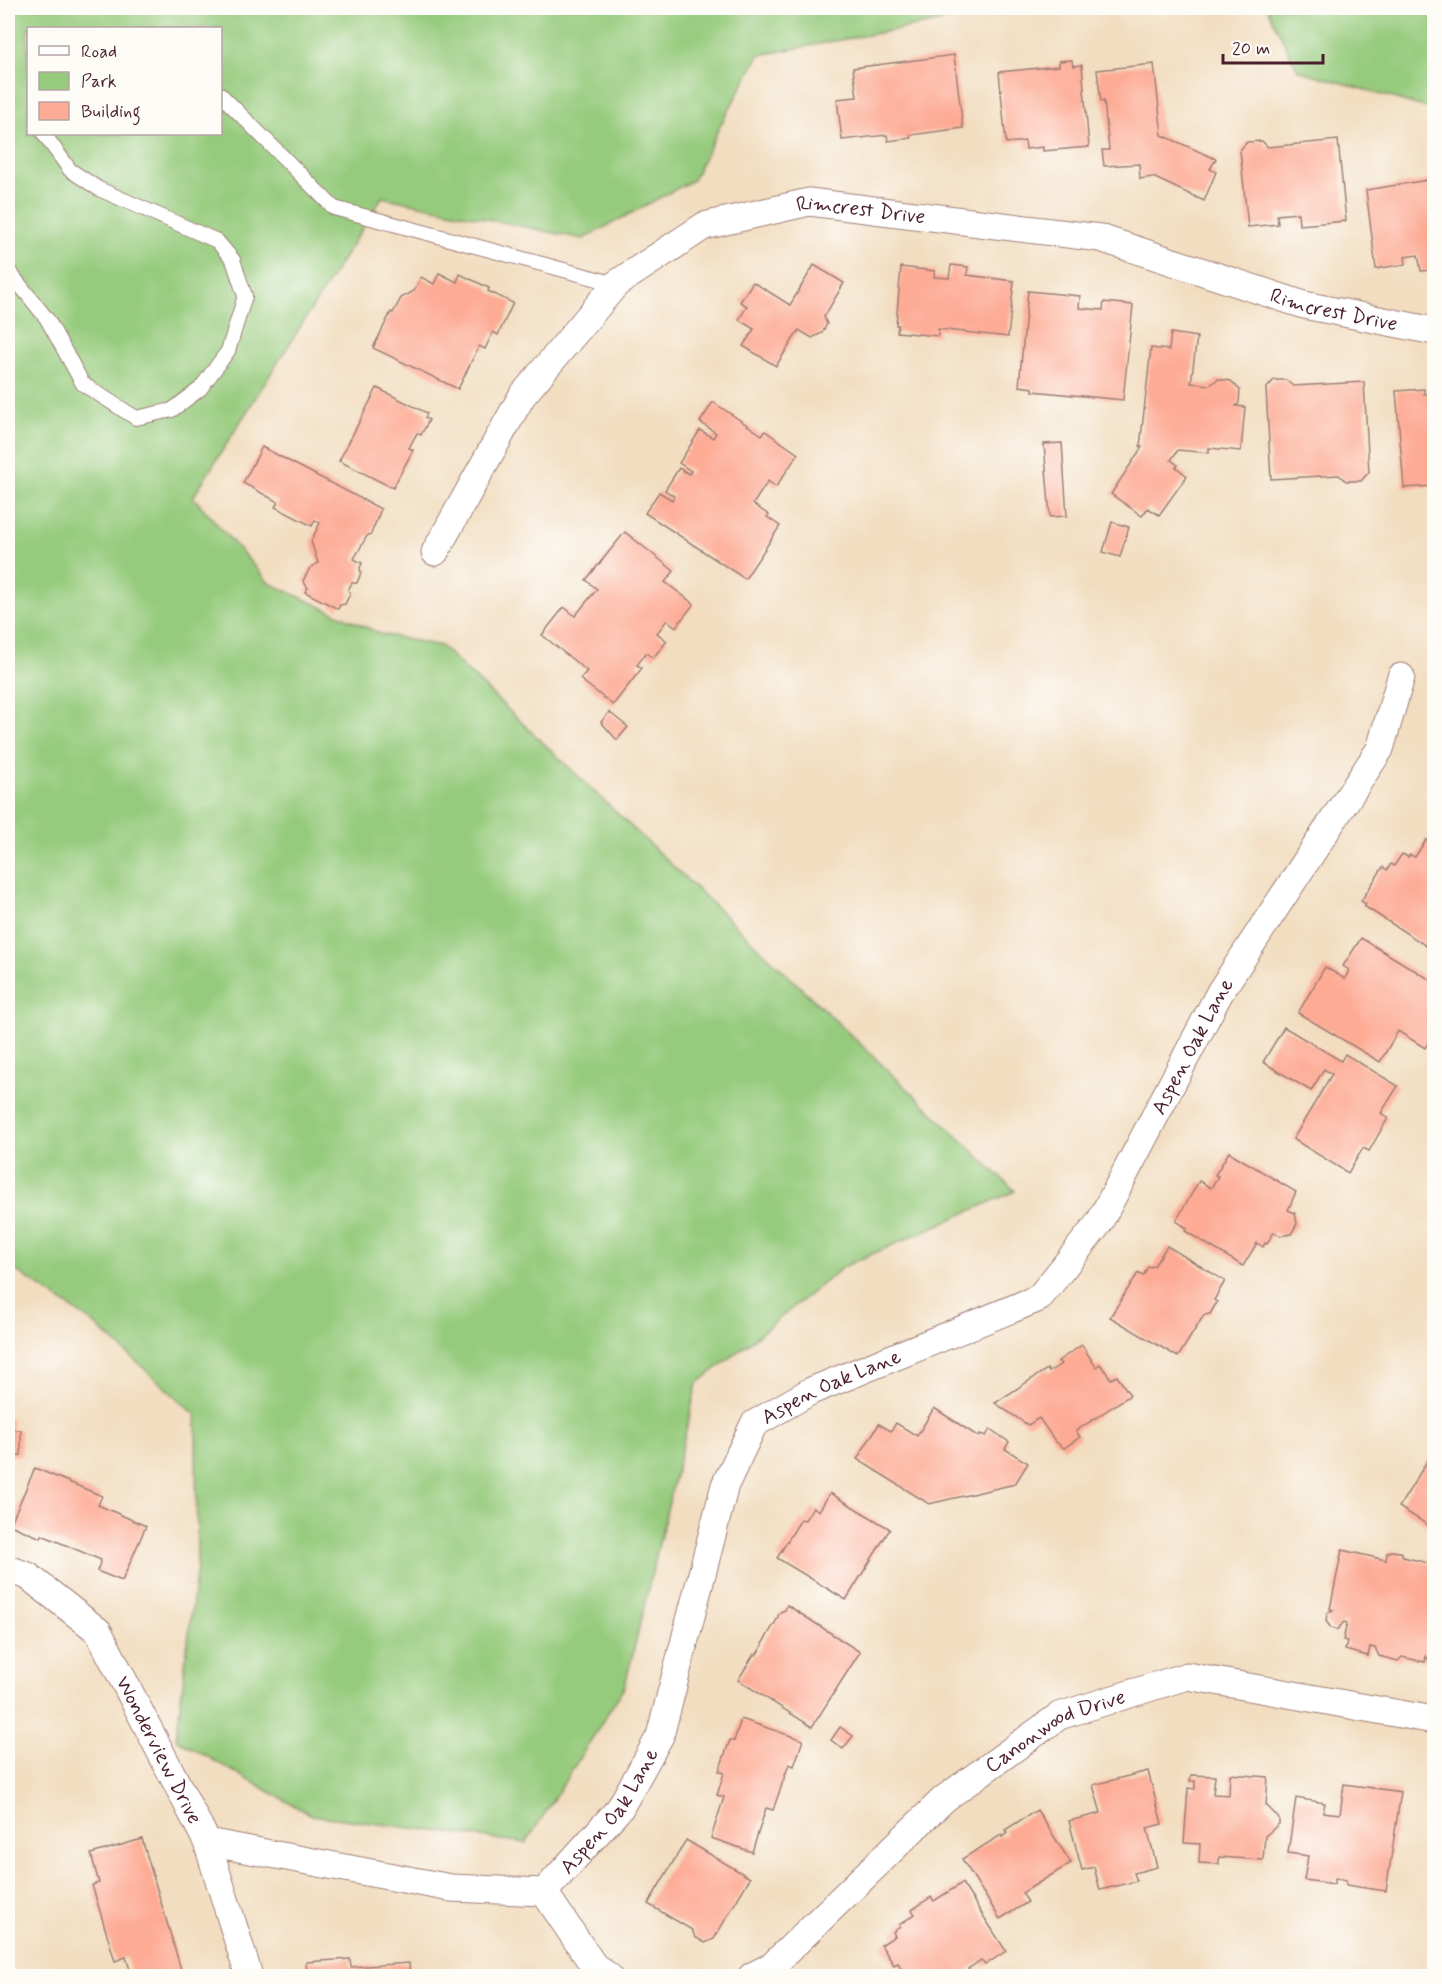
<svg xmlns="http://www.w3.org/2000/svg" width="1442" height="1984" viewBox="0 0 1442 1984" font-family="Mynerve,sans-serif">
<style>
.green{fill:#96cb7d;stroke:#707554;stroke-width:1.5;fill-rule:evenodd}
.building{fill:#fdab95}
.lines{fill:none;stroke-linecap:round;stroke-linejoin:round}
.service-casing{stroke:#9e7e76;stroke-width:16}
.minor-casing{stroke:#9e7e76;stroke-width:29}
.service{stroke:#fff;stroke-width:14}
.minor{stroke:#fff;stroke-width:27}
.labels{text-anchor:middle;stroke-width:4.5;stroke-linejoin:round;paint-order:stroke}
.street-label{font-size:21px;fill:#4a1f2b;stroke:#fdfcf7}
</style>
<rect width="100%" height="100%" fill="#fdfcf7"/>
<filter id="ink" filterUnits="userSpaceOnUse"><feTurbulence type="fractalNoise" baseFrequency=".0167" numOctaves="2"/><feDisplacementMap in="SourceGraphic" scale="12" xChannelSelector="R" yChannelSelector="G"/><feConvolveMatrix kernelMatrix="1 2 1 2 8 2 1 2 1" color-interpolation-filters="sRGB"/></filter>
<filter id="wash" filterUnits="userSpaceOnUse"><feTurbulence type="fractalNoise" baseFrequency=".008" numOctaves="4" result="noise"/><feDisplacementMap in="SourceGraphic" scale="24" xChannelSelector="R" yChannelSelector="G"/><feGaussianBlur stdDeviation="1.35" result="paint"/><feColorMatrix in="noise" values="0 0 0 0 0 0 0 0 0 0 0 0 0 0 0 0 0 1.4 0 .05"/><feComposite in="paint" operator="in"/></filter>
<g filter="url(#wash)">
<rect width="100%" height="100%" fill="#f2ddc0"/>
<!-- green -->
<g class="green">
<path d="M 8,8 L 1051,8 L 954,19 L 759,55 L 719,128 L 693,180 L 583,239 L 382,197 L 193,497 L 269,583 L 381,634 L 441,646 L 1015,1191 L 845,1266 L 697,1384 L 625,1686 L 526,1843 L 311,1815 L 176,1739 L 197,1567 L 196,1415 L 92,1322 L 8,1265 ZM 28,28 L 220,28 L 220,134 L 28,134 Z"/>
<path d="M 1267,8 L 1434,8 L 1434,110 L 1298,70 Z"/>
</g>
<g id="blocks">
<!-- building -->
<g class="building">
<path d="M 954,55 L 963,128 L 910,135 L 911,138 L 888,141 L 887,135 L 842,140 L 837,99 L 857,97 L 853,68 Z"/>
<path d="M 1072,60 L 1073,66 L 1082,65 L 1089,147 L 1043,151 L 1043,147 L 1026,149 L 1025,141 L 1006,143 L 999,72 L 1059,66 L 1059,61 Z"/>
<path d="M 1154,64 L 1162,135 L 1216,159 L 1210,169 L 1216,172 L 1204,201 L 1153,177 L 1140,179 L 1139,164 L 1104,166 L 1102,150 L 1109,150 L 1104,101 L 1101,102 L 1097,70 Z"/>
<path d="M 1338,140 L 1346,221 L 1299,225 L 1298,213 L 1277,215 L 1278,224 L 1248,227 L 1240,150 L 1247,142 L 1262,141 L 1268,147 Z"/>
<path d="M 1434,179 L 1434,270 L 1421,271 L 1418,255 L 1405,257 L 1406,264 L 1376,269 L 1366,190 Z"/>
<path d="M 814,265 L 844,283 L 824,317 L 827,324 L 822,333 L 812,338 L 799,330 L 776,366 L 743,346 L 754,329 L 739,320 L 747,306 L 740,302 L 753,282 L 790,305 Z"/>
<path d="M 951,265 L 968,267 L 967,275 L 1014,281 L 1008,337 L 938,329 L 938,336 L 897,332 L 898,325 L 896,325 L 901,267 L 935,271 L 934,277 L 949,278 Z"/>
<path d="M 439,273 L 457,282 L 460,274 L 489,288 L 488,291 L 513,303 L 498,335 L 493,332 L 485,349 L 479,346 L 458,389 L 373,348 L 391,312 L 393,313 L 401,298 L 414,291 L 421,277 L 434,284 Z"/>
<path d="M 1028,291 L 1080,296 L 1079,308 L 1103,310 L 1104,302 L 1133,305 L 1123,400 L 1033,391 L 1033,388 L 1019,386 Z"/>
<path d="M 1171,333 L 1197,337 L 1191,383 L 1210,385 L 1218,379 L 1231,381 L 1240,390 L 1239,403 L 1236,406 L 1245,407 L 1241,451 L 1209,448 L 1209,453 L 1178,450 L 1171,460 L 1178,465 L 1176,467 L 1187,476 L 1159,515 L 1148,508 L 1142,516 L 1111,494 L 1142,447 L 1140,447 L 1151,348 L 1169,350 Z"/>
<path d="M 1274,380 L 1286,380 L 1293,386 L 1364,382 L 1369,472 L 1361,481 L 1346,481 L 1339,475 L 1271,479 L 1266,389 Z"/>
<path d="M 377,388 L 427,413 L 425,418 L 429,420 L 421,435 L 417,433 L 409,448 L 413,450 L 393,488 L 339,461 Z"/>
<path d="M 1424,389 L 1424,394 L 1434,394 L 1434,486 L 1404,488 L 1396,391 Z"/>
<path d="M 713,402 L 762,435 L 765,431 L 798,454 L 776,487 L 768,481 L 753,504 L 769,515 L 767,517 L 780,526 L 745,579 L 645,513 L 659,492 L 672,500 L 674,496 L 665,490 L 679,468 L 689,474 L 691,471 L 679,463 L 700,430 L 713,438 L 716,433 L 700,422 Z"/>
<path d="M 1062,443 L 1067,516 L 1050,517 L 1044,444 Z"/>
<path d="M 262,447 L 381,509 L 371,534 L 367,536 L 354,559 L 362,563 L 360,568 L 361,573 L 357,583 L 352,583 L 348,590 L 350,594 L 345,604 L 340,605 L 338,609 L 305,592 L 308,588 L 303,581 L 310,568 L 318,563 L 311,541 L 320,523 L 315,520 L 312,526 L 275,507 L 278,502 L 243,483 Z"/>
<path d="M 1112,522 L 1129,527 L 1120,557 L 1103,552 Z"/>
<path d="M 625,532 L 674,571 L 665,582 L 694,604 L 676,627 L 667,620 L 657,633 L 667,641 L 653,658 L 646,653 L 637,665 L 642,668 L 613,705 L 580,679 L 587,671 L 542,635 L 564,607 L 575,616 L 597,589 L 586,580 Z"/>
<path d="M 609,712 L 628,727 L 617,740 L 601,722 Z"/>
<path d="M 1429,839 L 1434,842 L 1434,951 L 1364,906 L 1366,904 L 1361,901 L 1383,867 L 1387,870 L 1391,864 L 1394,866 L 1402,854 L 1408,857 L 1410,855 L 1415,857 L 1426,840 L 1428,841 Z"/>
<path d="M 1361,938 L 1434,982 L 1434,1032 L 1425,1048 L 1398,1031 L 1380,1062 L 1298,1013 L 1325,967 L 1345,979 L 1349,970 L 1343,966 Z"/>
<path d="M 1284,1027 L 1341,1061 L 1345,1054 L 1398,1086 L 1381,1113 L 1388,1118 L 1369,1151 L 1363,1148 L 1348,1173 L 1293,1139 L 1332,1074 L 1324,1069 L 1311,1091 L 1263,1062 Z"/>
<path d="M 1229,1152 L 1296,1192 L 1288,1210 L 1295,1213 L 1297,1224 L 1291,1234 L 1280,1236 L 1274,1232 L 1267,1244 L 1265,1243 L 1263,1247 L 1257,1243 L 1243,1266 L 1185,1231 L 1187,1228 L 1176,1221 L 1199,1181 L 1211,1188 L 1218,1176 L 1215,1175 Z"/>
<path d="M 1167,1246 L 1225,1281 L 1214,1300 L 1217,1302 L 1210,1314 L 1204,1315 L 1178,1357 L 1110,1317 L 1138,1273 L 1143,1276 L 1148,1267 L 1154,1266 Z"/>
<path d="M 1082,1345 L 1096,1367 L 1100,1364 L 1111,1379 L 1117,1376 L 1130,1395 L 1076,1431 L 1080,1437 L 1064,1448 L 1055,1441 L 1039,1418 L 1028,1425 L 995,1403 L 1047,1369 L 1049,1372 L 1061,1364 L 1058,1361 Z"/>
<path d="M 934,1408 L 979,1437 L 980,1434 L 986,1436 L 990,1429 L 1009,1442 L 1005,1449 L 1028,1463 L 1015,1484 L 929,1504 L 857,1459 L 879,1424 L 891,1431 L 896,1423 L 917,1436 Z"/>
<path d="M 8,1418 L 11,1418 L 12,1430 L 21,1430 L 21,1455 L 8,1456 Z"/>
<path d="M 1434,1450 L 1434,1529 L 1399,1507 Z"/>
<path d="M 35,1468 L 102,1496 L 98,1505 L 146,1526 L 122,1581 L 97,1571 L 101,1560 L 42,1535 L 41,1538 L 10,1525 Z"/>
<path d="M 830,1493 L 890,1529 L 846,1600 L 777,1558 L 801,1519 L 805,1520 L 813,1507 L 819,1511 Z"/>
<path d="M 1342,1550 L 1386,1560 L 1387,1553 L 1391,1551 L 1401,1552 L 1403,1557 L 1432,1564 L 1430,1573 L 1434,1574 L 1434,1666 L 1432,1666 L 1426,1656 L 1425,1662 L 1402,1657 L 1398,1661 L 1379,1656 L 1375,1648 L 1370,1647 L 1368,1656 L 1345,1650 L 1347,1641 L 1343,1640 L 1347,1623 L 1344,1622 L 1337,1630 L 1331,1628 L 1326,1621 L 1327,1613 L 1333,1610 L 1330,1609 Z"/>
<path d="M 787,1605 L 860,1652 L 812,1727 L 738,1680 L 754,1654 L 756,1655 L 763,1645 L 762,1644 L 775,1623 L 780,1612 L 785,1610 Z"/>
<path d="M 741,1719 L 803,1740 L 794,1766 L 789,1764 L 773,1810 L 766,1808 L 752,1852 L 711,1838 L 724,1797 L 717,1795 L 724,1773 L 719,1771 L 730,1740 L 734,1741 Z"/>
<path d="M 840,1727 L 853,1736 L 843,1749 L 831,1740 Z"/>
<path d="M 1148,1771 L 1162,1824 L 1147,1828 L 1157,1867 L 1134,1873 L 1137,1881 L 1100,1890 L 1094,1867 L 1082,1870 L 1069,1821 L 1101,1813 L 1093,1785 Z"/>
<path d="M 1230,1774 L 1268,1777 L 1266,1805 L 1279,1818 L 1279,1824 L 1265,1836 L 1263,1860 L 1219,1857 L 1219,1864 L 1199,1863 L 1200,1844 L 1184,1843 L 1188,1788 L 1195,1789 L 1195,1781 L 1190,1781 L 1191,1775 L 1215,1776 L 1213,1794 L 1229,1795 Z"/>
<path d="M 1344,1784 L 1401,1792 L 1386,1891 L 1346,1885 L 1346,1880 L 1335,1878 L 1334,1884 L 1304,1880 L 1308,1856 L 1288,1853 L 1296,1798 L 1325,1803 L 1323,1812 L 1340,1814 Z"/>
<path d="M 1037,1810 L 1071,1863 L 1022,1893 L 1028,1902 L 1000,1919 L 962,1859 L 1001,1835 L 1002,1837 L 1007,1833 L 1005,1830 Z"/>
<path d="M 142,1839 L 183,1976 L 132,1976 L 126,1957 L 115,1961 L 92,1885 L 99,1883 L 91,1854 Z"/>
<path d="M 686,1840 L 750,1878 L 714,1939 L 705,1943 L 695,1937 L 692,1930 L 648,1904 Z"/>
<path d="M 962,1883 L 1006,1951 L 985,1965 L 981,1960 L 968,1969 L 972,1974 L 967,1976 L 907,1976 L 898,1963 L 894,1965 L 881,1945 L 895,1936 L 893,1932 L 900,1927 L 899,1925 L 915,1914 L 912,1910 L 931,1897 L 934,1901 Z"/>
<path d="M 350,1959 L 351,1967 L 409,1963 L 410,1976 L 307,1976 L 306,1962 Z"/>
</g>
</g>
</g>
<g filter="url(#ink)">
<use href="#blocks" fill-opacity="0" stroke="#9e7e76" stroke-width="1.5"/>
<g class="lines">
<defs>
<g id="service">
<path d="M 220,94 L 334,208 L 616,284"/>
<path d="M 8,270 L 47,319 L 83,384 L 136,418 L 172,410 L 200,389 L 228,351 L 245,296 L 233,260 L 217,241 L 99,189 L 70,170 L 44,134"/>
</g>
<g id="minor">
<path id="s1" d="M 435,552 L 522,396 L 616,284 L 704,226 L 809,202 L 1100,238 L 1304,305 L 1434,331"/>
<path id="s2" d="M 8,1569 L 28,1576 L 98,1631 L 207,1842 L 249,1976"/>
<path id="s3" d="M 207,1842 L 451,1888 L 544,1892 L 620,1808 L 660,1736 L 725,1485 L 754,1424 L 811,1391 L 1039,1298 L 1099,1223 L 1220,992 L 1380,749 L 1401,677"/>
<path d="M 544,1892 L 594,1966 L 608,1976"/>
<path id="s4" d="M 752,1976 L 772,1966 L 944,1799 L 1059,1716 L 1187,1676 L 1434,1720"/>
</g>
</defs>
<!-- service casing -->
<use href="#service" class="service-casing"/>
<!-- minor casing -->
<use href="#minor" class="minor-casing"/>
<!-- service -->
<use href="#service" class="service"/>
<!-- minor -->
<use href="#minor" class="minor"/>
</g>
</g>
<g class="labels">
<!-- street labels -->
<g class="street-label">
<text dy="7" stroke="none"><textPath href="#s1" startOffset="590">Rimcrest Drive</textPath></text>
<text dy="7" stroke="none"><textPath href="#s1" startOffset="1076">Rimcrest Drive</textPath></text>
<text dy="7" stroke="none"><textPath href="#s3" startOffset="1472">Aspen Oak Lane</textPath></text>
<text dy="7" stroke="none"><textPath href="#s3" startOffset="950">Aspen Oak Lane</textPath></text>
<text dy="7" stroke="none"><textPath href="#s4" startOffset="394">Canonwood Drive</textPath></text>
<text dy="7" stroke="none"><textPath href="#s2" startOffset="244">Wonderview Drive</textPath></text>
<text dy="7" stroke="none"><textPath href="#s3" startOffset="446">Aspen Oak Lane</textPath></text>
</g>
</g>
<!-- margin -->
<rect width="1442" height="1984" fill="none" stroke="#fdfcf7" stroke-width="30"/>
<!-- legend -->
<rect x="27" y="27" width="195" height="108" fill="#fdfcf7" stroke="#b5a4a5" stroke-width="1.5"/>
<rect x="39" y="46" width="30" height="9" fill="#ffffff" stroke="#b5a4a5" stroke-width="1.5"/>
<text x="81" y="57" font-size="18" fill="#4a1f2b">Road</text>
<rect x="39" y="72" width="30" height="18" fill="#96cb7d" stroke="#b5a4a5" stroke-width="1.5"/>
<text x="81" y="87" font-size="18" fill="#4a1f2b">Park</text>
<rect x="39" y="102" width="30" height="18" fill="#fdab95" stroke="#b5a4a5" stroke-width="1.5"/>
<text x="81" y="117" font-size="18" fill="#4a1f2b">Building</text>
<!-- scale -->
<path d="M1223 54v9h100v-9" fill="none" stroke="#4a1f2b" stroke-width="3"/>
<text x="1232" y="54" font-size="18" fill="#4a1f2b" stroke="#fdfcf7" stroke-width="4.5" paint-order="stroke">20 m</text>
</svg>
